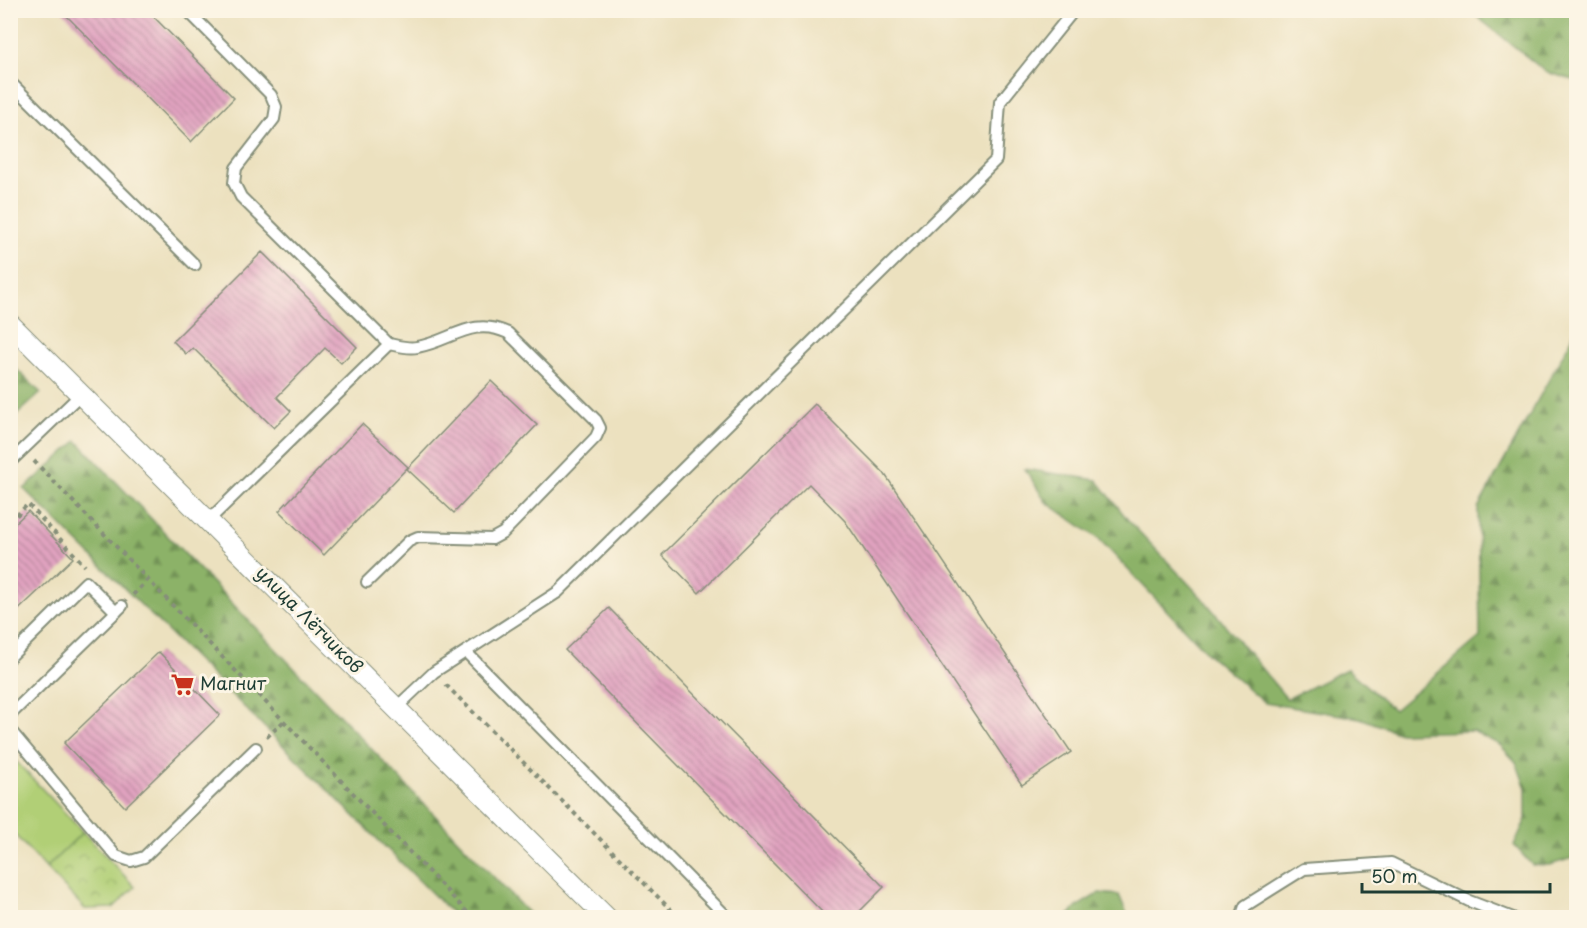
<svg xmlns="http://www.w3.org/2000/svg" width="1587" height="928" viewBox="0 0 1587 928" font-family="'Playpen Sans',sans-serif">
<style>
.grass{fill:#b1cf76;stroke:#688655;stroke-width:1.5}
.forest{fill:url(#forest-firs);stroke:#56784e;stroke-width:1.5}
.park{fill:url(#park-crowns);stroke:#688655;stroke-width:1.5}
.building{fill:url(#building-back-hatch)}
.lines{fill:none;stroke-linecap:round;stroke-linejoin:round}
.lane-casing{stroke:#868f7a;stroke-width:14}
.street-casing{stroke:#868f7a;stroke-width:22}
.path{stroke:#868f7a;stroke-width:4;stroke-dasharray:4.5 4.5;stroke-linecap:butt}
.lane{stroke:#fff;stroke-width:10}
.street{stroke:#fff;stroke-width:20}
.labels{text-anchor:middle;stroke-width:6;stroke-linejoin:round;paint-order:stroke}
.street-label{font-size:18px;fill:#1f3d34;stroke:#fcf5e5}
.poi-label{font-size:18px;fill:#1f3d34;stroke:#fcf5e5;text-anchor:start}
</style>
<defs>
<pattern id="forest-firs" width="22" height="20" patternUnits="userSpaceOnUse" patternTransform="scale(1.5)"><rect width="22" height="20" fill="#8cb267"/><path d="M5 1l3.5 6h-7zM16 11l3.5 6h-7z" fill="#729256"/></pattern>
<pattern id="park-crowns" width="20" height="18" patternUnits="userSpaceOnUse" patternTransform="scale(1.5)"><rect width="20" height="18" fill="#b1cf76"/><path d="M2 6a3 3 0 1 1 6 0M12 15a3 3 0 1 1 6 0" fill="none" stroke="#8fa962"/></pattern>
<pattern id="building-back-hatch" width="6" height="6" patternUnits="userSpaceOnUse" patternTransform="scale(1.5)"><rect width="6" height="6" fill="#e1a3c0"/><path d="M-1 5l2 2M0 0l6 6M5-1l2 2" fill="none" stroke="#b6869d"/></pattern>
</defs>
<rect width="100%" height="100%" fill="#fcf5e5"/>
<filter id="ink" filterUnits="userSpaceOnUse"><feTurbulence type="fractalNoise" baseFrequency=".0167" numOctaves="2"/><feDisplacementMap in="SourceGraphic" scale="12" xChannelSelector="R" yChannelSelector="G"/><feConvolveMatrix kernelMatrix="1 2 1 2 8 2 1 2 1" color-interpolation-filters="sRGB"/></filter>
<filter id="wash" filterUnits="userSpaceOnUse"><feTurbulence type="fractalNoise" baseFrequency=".008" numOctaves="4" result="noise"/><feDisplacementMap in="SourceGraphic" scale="24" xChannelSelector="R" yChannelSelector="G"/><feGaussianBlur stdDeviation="1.35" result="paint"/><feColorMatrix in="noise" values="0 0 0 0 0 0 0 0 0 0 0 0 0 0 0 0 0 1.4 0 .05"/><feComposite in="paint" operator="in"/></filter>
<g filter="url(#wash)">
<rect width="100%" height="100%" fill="#ece1bf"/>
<!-- grass -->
<path class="grass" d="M 11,756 L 83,832 L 46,868 L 11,831 Z"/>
<!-- forest -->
<g class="forest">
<path d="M 1470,11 L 1576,11 L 1576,81 L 1546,72 Z"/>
<path d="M 1576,326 L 1576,857 L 1550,865 L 1532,865 L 1514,845 L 1526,819 L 1526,788 L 1516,762 L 1500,745 L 1473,731 L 1400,733 L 1360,718 L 1265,703 L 1208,654 L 1099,539 L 1046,502 L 1025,469 L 1097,480 L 1128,520 L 1205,601 L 1287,699 L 1347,669 L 1394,710 L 1480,637 L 1478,508 L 1572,338 Z"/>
<path d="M 11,364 L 41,393 L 11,420 Z"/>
<path d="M 77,441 L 531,916 L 529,918 L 456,917 L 24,489 Z"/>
<path d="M 1099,893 L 1119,895 L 1127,914 L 1125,917 L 1067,917 L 1078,906 Z"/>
</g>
<!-- park -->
<path class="park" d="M 83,832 L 135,887 L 113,908 L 85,909 L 46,868 Z"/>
<g id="blocks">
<!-- building -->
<g class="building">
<path d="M 61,10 L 147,10 L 234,98 L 191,142 Z"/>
<path d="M 262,252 L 357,347 L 341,363 L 325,348 L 277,397 L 291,411 L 274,428 L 193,348 L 186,354 L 173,341 Z"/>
<path d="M 491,381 L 537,425 L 454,513 L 407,469 Z"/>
<path d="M 815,404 L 884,473 L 1071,752 L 1022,785 L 845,521 L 809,484 L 699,593 L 662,555 Z"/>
<path d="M 362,424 L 408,467 L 324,555 L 279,511 Z"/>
<path d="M 28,511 L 73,558 L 10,618 L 10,528 Z"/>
<path d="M 609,608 L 884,887 L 853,918 L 828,918 L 565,650 Z"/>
<path d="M 159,652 L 220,715 L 125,807 L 64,743 Z"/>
</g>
</g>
</g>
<g filter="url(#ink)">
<use href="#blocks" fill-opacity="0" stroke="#868f7a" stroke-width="1.5"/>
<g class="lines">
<defs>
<g id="lane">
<path d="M 187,10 L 271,95 L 276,107 L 274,119 L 236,168 L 234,183 L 241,197 L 389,344 L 209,520"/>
<path d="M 10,82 L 195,265"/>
<path d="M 10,462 L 81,394"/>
<path d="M 367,582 L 409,541 L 418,537 L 492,539 L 503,533 L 596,437 L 600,428 L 596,420 L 508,333 C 471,316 452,341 417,347 C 408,349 399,346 389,344"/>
<path d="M 466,652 L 728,918"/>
<path d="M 10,657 L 86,582 L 116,612"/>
<path d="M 397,707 L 434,672 L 558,592 L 996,160 L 1000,102 L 1074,10"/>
<path d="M 10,715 L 122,606"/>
<path d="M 10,730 L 116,856 L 131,861 L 144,857 L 256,748"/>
<path d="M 1241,918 L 1245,906 L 1304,869 L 1391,863 L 1469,901 L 1513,918"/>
</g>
<path id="street" d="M 10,324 L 607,918"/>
</defs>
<!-- lane casing -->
<use href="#lane" class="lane-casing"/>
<!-- street casing -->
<use href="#street" class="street-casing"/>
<!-- path -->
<g class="path">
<path d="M 34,461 L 473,918"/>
<path d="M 10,522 L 28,504 L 85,566"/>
<path d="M 133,595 L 147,580"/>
<path d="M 446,685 L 679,918"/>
<path d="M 267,737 L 284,721"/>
</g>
<!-- lane -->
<use href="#lane" class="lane"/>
<!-- street -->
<use href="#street" class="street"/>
</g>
</g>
<!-- icons -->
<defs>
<symbol id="supermarket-bare" viewBox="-9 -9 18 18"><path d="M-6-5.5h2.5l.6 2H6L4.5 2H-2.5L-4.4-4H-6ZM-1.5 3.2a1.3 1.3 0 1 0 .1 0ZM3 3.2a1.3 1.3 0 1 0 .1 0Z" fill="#c8321e" stroke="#fcf5e5" stroke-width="2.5" paint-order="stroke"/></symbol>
</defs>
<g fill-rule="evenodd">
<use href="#supermarket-bare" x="166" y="668" width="33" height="33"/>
</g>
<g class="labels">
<!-- street labels -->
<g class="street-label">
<text transform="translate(309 620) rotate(45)" y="6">улица Лётчиков</text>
</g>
<!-- poi labels -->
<g class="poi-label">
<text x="200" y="690">Магнит</text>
</g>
</g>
<!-- margin -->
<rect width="1587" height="928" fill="none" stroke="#fcf5e5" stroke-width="36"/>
<!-- scale -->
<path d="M1362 883v9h188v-9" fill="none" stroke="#1f3d34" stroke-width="3"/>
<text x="1371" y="883" font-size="18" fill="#1f3d34" stroke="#fcf5e5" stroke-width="4.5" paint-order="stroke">50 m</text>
</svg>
